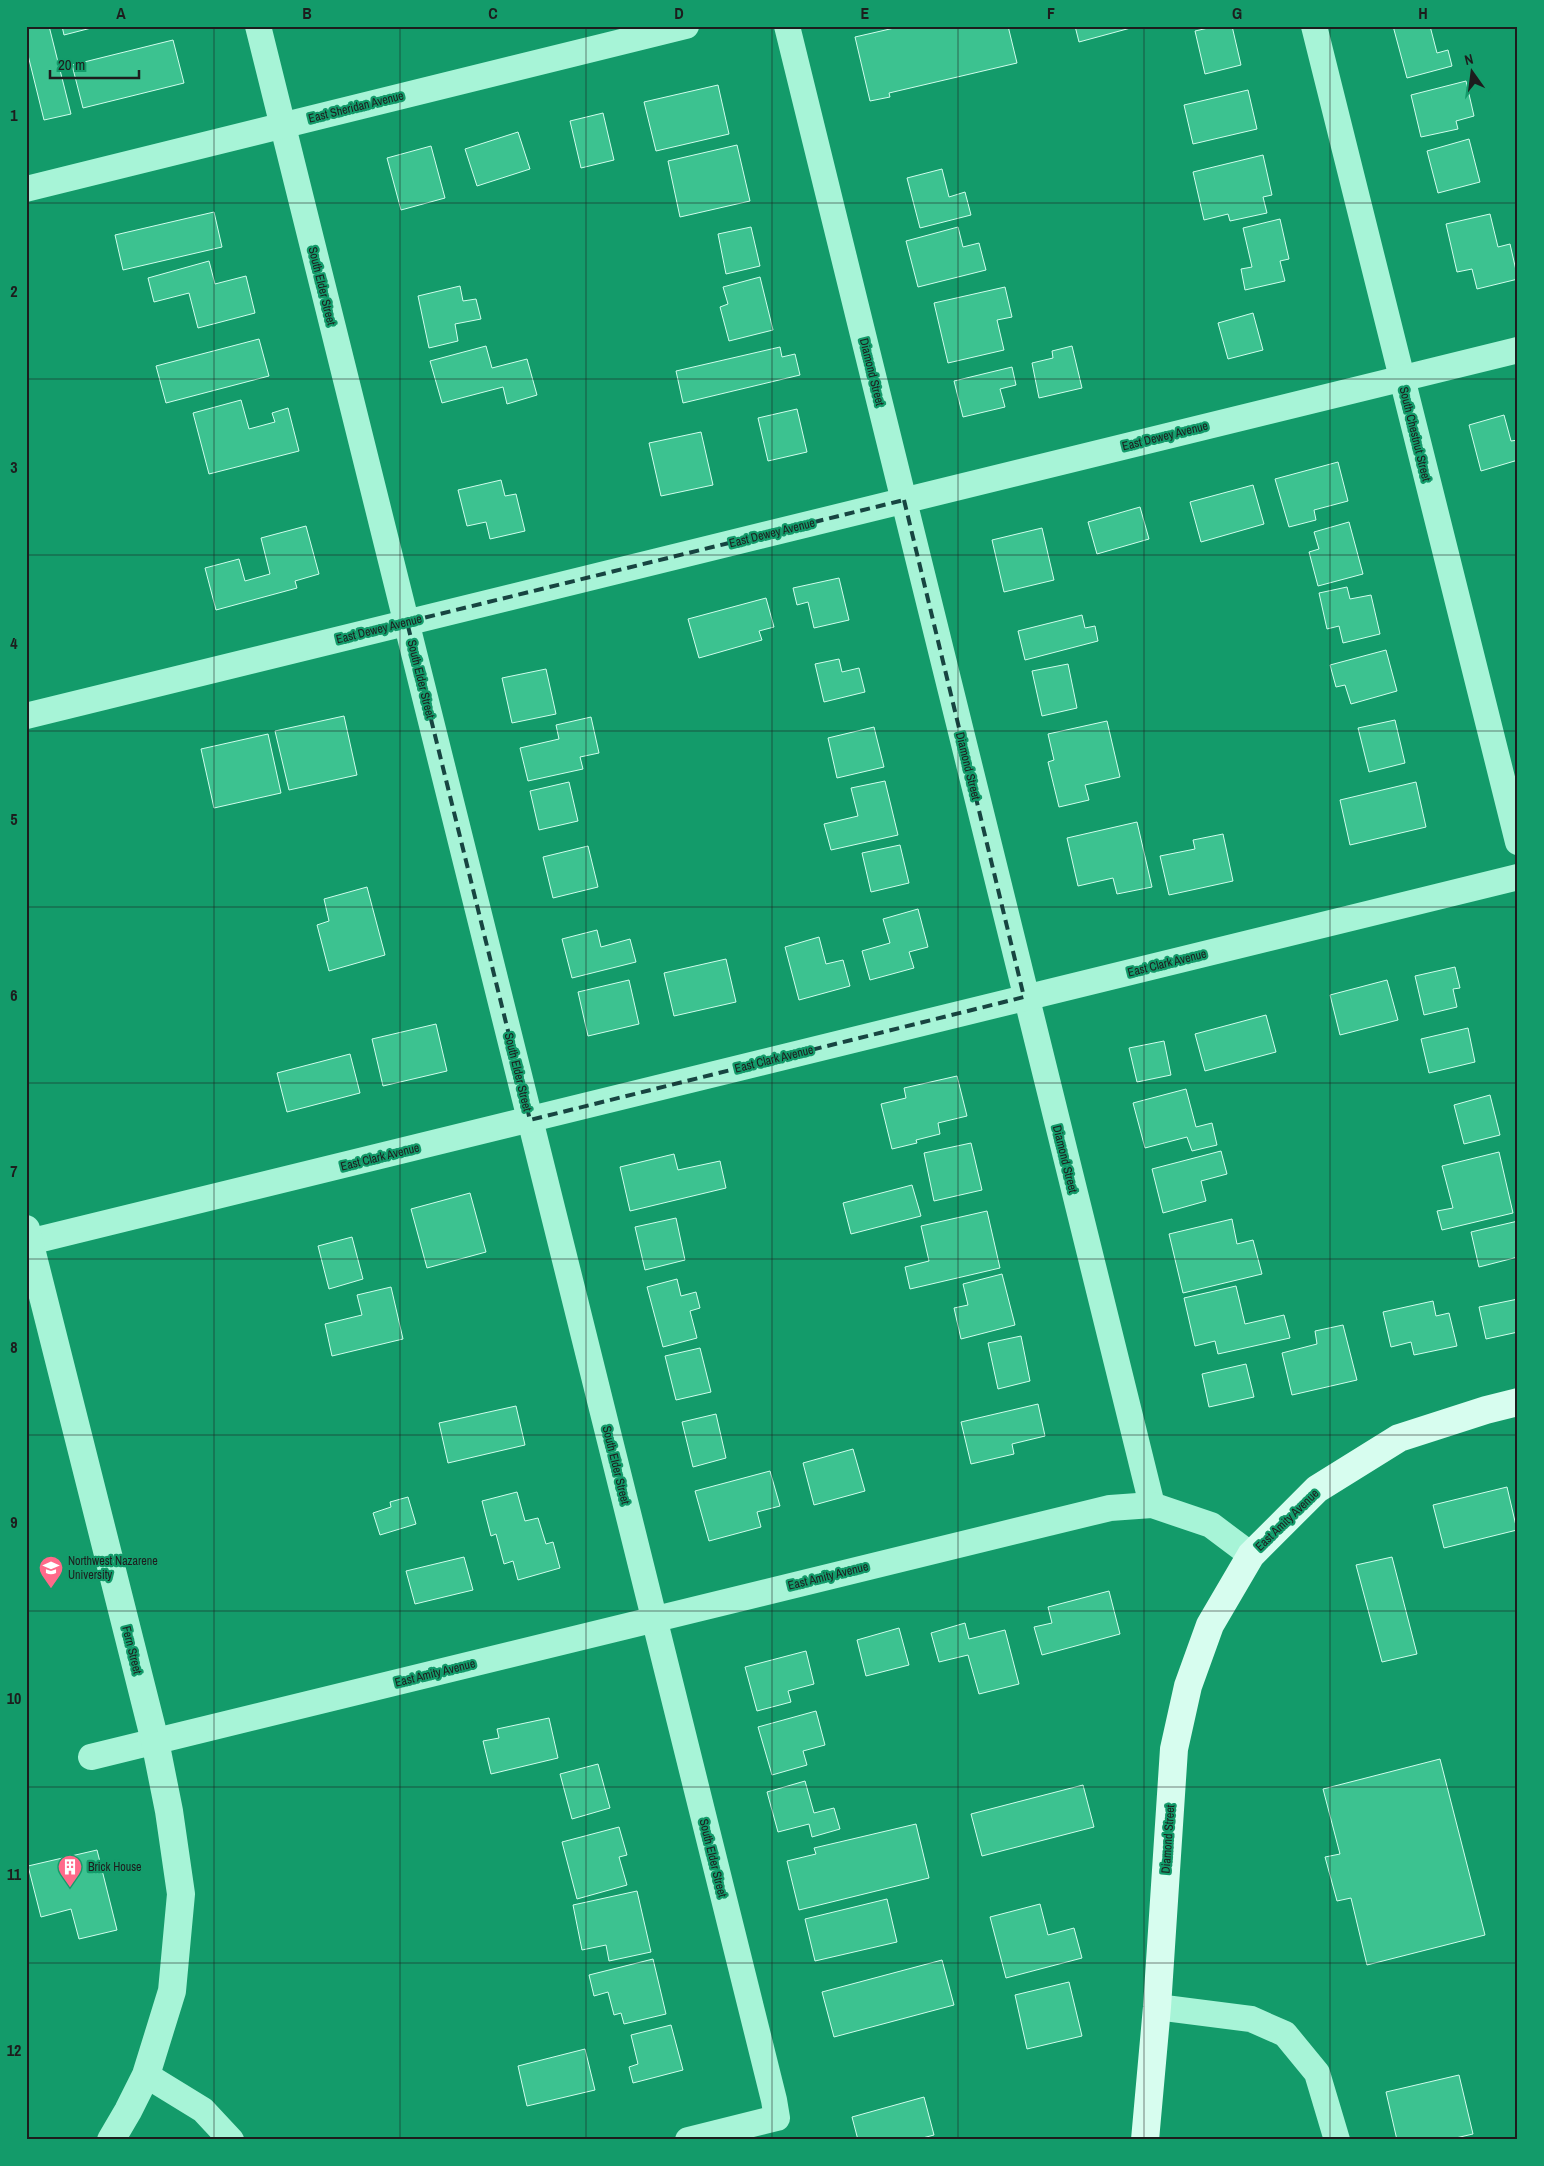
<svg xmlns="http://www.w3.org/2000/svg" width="1544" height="2166" viewBox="0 0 1544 2166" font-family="'Archivo Narrow',sans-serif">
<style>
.building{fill:#3cc290;stroke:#d0fdec}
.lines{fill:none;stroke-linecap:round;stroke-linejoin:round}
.minor{stroke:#a7f4d7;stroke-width:26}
.tertiary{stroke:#a7f4d7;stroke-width:28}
.secondary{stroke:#d7fdef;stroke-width:28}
.marked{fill:none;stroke:#174541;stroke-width:4;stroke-dasharray:10 6;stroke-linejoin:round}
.grid{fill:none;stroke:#1d1d1d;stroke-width:1;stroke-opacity:0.55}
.labels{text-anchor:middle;stroke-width:4.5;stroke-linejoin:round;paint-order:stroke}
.street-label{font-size:12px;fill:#1d1d1d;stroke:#139b6a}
.poi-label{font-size:12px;fill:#1d1d1d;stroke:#139b6a;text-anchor:start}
.neatline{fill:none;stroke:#1d1d1d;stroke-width:2}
.grid-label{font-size:16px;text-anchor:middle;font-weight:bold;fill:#1d1d1d}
</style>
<rect width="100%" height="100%" fill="#139b6a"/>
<!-- building -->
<g class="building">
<path d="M 26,26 L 49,26 L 71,114 L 44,120 L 26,47 Z"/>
<path d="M 62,26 L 99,26 L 64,35 Z"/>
<path d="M 903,26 L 1008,26 L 1017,63 L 889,93 L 890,97 L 870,101 L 855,37 Z"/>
<path d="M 1075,26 L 1138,26 L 1079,42 Z"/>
<path d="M 1217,26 L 1232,26 L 1241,65 L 1205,74 L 1195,31 Z"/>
<path d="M 1393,26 L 1430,26 L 1437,53 L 1448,50 L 1452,66 L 1407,78 Z"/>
<path d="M 173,40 L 184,83 L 83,108 L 72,65 Z"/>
<path d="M 1466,81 L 1474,116 L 1456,121 L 1458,129 L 1421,137 L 1411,95 Z"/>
<path d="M 718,85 L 729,134 L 656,151 L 644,102 Z"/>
<path d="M 1248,90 L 1257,129 L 1193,144 L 1184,105 Z"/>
<path d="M 603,113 L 614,160 L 581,168 L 570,121 Z"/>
<path d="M 518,132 L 530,169 L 477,186 L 465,149 Z"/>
<path d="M 1469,139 L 1480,182 L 1438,193 L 1427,151 Z"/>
<path d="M 737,145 L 750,201 L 680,217 L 668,161 Z"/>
<path d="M 431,146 L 445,198 L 401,210 L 387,158 Z"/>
<path d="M 1263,155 L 1272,195 L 1263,197 L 1267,213 L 1230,221 L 1228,214 L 1204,220 L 1193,172 Z"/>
<path d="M 942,169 L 949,197 L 965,192 L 971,215 L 920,228 L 907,178 Z"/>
<path d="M 214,212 L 222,247 L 123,270 L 115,235 Z"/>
<path d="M 1490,214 L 1498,247 L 1510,244 L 1518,279 L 1477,289 L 1472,269 L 1457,272 L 1446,224 Z"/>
<path d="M 1280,219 L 1289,259 L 1280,261 L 1285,281 L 1245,290 L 1241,269 L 1252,267 L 1243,228 Z"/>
<path d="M 751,227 L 760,266 L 726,274 L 718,234 Z"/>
<path d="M 958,227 L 963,247 L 979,243 L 986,270 L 918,287 L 906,241 Z"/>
<path d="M 209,261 L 215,284 L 246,276 L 255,313 L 198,328 L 189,293 L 154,302 L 148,278 Z"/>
<path d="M 760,277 L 773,330 L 729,341 L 720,307 L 728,304 L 723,287 Z"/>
<path d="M 460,286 L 463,301 L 476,299 L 481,319 L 455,324 L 458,341 L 429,348 L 418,296 Z"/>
<path d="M 1005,287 L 1012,317 L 997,320 L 1004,350 L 948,363 L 934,303 Z"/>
<path d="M 1253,313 L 1263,350 L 1228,359 L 1218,323 Z"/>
<path d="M 259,339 L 269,376 L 166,403 L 156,366 Z"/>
<path d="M 486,346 L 492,368 L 527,359 L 537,395 L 507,404 L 503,387 L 442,403 L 430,361 Z"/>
<path d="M 1072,346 L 1082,388 L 1039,398 L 1032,363 L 1053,358 L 1052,351 Z"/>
<path d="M 780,347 L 782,357 L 795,354 L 800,375 L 683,403 L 676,371 Z"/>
<path d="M 1012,367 L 1016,385 L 1000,389 L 1005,407 L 963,417 L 954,381 Z"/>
<path d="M 241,400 L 249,429 L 275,422 L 272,413 L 288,408 L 299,451 L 209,474 L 193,413 Z"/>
<path d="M 797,409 L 807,452 L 768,461 L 758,418 Z"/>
<path d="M 1504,415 L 1511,441 L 1518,440 L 1518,460 L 1481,471 L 1469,425 Z"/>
<path d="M 701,432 L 713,485 L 661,496 L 649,443 Z"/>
<path d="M 1338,462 L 1348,501 L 1314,510 L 1316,520 L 1289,527 L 1275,479 Z"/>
<path d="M 501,480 L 505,496 L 516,494 L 525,531 L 490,539 L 486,522 L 467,526 L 458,490 Z"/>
<path d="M 1253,485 L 1264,524 L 1201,542 L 1190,502 Z"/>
<path d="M 1140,507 L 1149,539 L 1097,554 L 1088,522 Z"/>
<path d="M 1349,522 L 1363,574 L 1318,586 L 1309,552 L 1319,549 L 1314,532 Z"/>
<path d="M 306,526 L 319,574 L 295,581 L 297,588 L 216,610 L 205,568 L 239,559 L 245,581 L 270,574 L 261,538 Z"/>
<path d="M 1042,528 L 1054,580 L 1004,592 L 992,540 Z"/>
<path d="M 839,578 L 849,620 L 814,628 L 808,602 L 797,605 L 793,588 Z"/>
<path d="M 1347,587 L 1350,599 L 1371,595 L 1380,634 L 1343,643 L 1339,626 L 1327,629 L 1319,593 Z"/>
<path d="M 766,598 L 774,627 L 759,631 L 762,640 L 699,658 L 688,619 Z"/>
<path d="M 1082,615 L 1085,628 L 1095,626 L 1098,641 L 1025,660 L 1018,631 Z"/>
<path d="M 1386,650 L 1397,691 L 1351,704 L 1345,685 L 1336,687 L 1330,665 Z"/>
<path d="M 839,659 L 842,672 L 859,668 L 865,692 L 824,702 L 815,664 Z"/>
<path d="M 1068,664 L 1077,708 L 1042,716 L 1032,671 Z"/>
<path d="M 546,669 L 556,714 L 512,723 L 502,678 Z"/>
<path d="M 344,716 L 357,775 L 289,790 L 275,731 Z"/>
<path d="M 591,717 L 599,753 L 580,757 L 583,769 L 528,781 L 520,748 L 559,739 L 556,725 Z"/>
<path d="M 1395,720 L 1405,763 L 1369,772 L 1358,728 Z"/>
<path d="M 1107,721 L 1120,777 L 1085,785 L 1089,800 L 1059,807 L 1048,762 L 1054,760 L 1048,734 Z"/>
<path d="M 874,727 L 884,767 L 837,778 L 828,738 Z"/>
<path d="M 268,734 L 281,793 L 214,808 L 201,749 Z"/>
<path d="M 885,781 L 898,835 L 831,850 L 824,824 L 858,816 L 851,788 Z"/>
<path d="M 569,782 L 578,821 L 539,830 L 530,791 Z"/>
<path d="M 1416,782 L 1426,827 L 1350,845 L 1340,800 Z"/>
<path d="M 1137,822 L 1152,887 L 1117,894 L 1113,878 L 1078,886 L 1067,838 Z"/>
<path d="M 1223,834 L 1233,881 L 1169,895 L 1160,856 L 1195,849 L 1193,840 Z"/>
<path d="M 900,845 L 909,883 L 871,892 L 862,853 Z"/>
<path d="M 588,846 L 598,887 L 553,898 L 543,857 Z"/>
<path d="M 367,887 L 385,955 L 329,971 L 317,925 L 329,921 L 324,899 Z"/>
<path d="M 918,909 L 928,947 L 909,952 L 914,968 L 870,980 L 862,951 L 890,943 L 883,919 Z"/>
<path d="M 597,930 L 601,947 L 630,939 L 636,962 L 572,978 L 562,939 Z"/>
<path d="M 819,937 L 826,964 L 843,960 L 850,986 L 799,1000 L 785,947 Z"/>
<path d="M 726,959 L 736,1002 L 674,1016 L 664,973 Z"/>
<path d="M 1455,967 L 1460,988 L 1453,989 L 1457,1007 L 1424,1015 L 1415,976 Z"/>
<path d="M 629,980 L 639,1024 L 588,1036 L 578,992 Z"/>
<path d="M 1387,980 L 1398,1020 L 1340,1035 L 1330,995 Z"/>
<path d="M 1266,1015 L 1276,1052 L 1205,1071 L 1195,1034 Z"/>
<path d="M 436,1024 L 447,1071 L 383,1086 L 372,1039 Z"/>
<path d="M 1468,1028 L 1475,1062 L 1429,1073 L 1421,1039 Z"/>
<path d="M 1164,1041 L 1171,1075 L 1137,1082 L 1129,1048 Z"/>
<path d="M 350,1054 L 360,1093 L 287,1112 L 277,1073 Z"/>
<path d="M 957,1076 L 967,1116 L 938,1123 L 940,1134 L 916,1140 L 917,1143 L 892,1149 L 881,1104 L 906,1098 L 904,1088 Z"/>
<path d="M 1186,1089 L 1196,1127 L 1212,1123 L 1217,1145 L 1192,1151 L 1187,1137 L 1145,1148 L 1133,1103 Z"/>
<path d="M 1490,1095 L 1500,1135 L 1464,1144 L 1454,1105 Z"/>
<path d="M 971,1143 L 982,1190 L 934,1201 L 924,1153 Z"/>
<path d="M 1221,1151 L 1227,1174 L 1201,1181 L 1206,1201 L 1163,1213 L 1152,1169 Z"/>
<path d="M 1499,1152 L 1513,1213 L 1442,1230 L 1437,1211 L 1453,1208 L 1442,1166 Z"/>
<path d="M 674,1154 L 678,1170 L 720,1161 L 726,1188 L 630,1211 L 620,1167 Z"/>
<path d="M 912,1185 L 921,1216 L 851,1234 L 843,1203 Z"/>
<path d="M 470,1193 L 486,1252 L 427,1268 L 411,1209 Z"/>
<path d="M 987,1211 L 1000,1268 L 910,1289 L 905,1267 L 929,1261 L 921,1226 Z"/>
<path d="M 676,1218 L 685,1260 L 645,1270 L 635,1227 Z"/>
<path d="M 1232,1219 L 1237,1244 L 1253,1240 L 1262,1274 L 1183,1293 L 1169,1234 Z"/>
<path d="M 1518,1221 L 1518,1257 L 1479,1267 L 1471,1232 Z"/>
<path d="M 352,1237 L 363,1279 L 329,1289 L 318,1246 Z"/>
<path d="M 1002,1274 L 1015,1325 L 961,1339 L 954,1308 L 968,1305 L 963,1284 Z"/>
<path d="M 677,1279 L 681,1296 L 696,1292 L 700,1308 L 690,1311 L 697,1338 L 663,1347 L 647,1287 Z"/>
<path d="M 1236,1286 L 1245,1324 L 1284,1315 L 1290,1338 L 1218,1354 L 1215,1341 L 1195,1346 L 1184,1298 Z"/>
<path d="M 391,1287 L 403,1339 L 332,1356 L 325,1324 L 362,1315 L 357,1295 Z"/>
<path d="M 1518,1299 L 1518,1332 L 1486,1339 L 1479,1307 Z"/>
<path d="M 1433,1301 L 1436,1316 L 1449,1313 L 1457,1346 L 1414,1355 L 1411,1342 L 1391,1347 L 1383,1312 Z"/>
<path d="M 1343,1325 L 1357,1380 L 1292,1395 L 1282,1353 L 1317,1344 L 1315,1331 Z"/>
<path d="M 1021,1336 L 1030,1381 L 998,1389 L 988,1343 Z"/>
<path d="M 700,1348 L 711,1392 L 676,1400 L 665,1356 Z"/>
<path d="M 1246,1364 L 1254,1397 L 1209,1407 L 1202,1374 Z"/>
<path d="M 1038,1404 L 1045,1436 L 1012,1444 L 1014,1454 L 971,1464 L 961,1422 Z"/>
<path d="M 516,1406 L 525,1445 L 448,1463 L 439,1423 Z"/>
<path d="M 716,1414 L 726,1458 L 693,1467 L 682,1422 Z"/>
<path d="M 853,1449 L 865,1491 L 814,1505 L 803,1463 Z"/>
<path d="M 770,1471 L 780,1506 L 757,1512 L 761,1527 L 709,1541 L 695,1491 Z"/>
<path d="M 1507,1487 L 1517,1530 L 1444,1548 L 1433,1505 Z"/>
<path d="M 517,1492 L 525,1521 L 538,1518 L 546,1544 L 553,1542 L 560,1568 L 518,1580 L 513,1561 L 504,1564 L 496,1534 L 491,1536 L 482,1501 Z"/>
<path d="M 408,1497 L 416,1524 L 380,1535 L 373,1513 L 391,1507 L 390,1502 Z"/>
<path d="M 464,1557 L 473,1590 L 415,1604 L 406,1571 Z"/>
<path d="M 1392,1557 L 1417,1654 L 1382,1662 L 1356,1565 Z"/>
<path d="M 1109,1591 L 1120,1634 L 1042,1655 L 1034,1627 L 1052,1623 L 1048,1607 Z"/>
<path d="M 965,1623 L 969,1639 L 1005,1630 L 1019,1684 L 979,1694 L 968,1655 L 939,1662 L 931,1633 Z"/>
<path d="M 899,1628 L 909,1665 L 866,1676 L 857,1640 Z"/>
<path d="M 806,1651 L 814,1684 L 788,1691 L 791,1702 L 757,1711 L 745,1667 Z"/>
<path d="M 816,1711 L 825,1745 L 803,1751 L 807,1765 L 772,1775 L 758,1727 Z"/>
<path d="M 549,1718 L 558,1758 L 491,1774 L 483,1741 L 499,1738 L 497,1729 Z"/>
<path d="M 1440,1759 L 1485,1935 L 1367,1965 L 1351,1898 L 1337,1901 L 1325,1857 L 1340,1854 L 1323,1789 Z"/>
<path d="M 598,1764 L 610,1808 L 572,1819 L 560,1774 Z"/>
<path d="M 805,1781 L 814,1813 L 834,1808 L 840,1829 L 812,1837 L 809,1824 L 778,1832 L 767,1792 Z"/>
<path d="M 1083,1785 L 1094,1827 L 982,1856 L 971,1814 Z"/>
<path d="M 916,1824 L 929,1878 L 799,1910 L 787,1861 L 816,1854 L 814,1848 Z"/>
<path d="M 619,1827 L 627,1855 L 619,1857 L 627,1885 L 577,1899 L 562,1842 Z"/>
<path d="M 97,1850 L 117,1930 L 79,1939 L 71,1909 L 41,1917 L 28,1866 Z"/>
<path d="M 637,1891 L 651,1952 L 609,1961 L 606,1945 L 582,1950 L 573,1905 Z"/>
<path d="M 887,1899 L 897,1942 L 815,1961 L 805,1919 Z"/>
<path d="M 1040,1904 L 1048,1935 L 1074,1928 L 1082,1958 L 1006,1978 L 990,1917 Z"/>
<path d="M 653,1959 L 666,2014 L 624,2024 L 621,2013 L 614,2015 L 608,1992 L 594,1996 L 589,1975 Z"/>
<path d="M 942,1960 L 954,2005 L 834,2037 L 822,1992 Z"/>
<path d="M 1069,1982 L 1082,2036 L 1027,2049 L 1015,1995 Z"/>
<path d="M 671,2025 L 683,2070 L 633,2083 L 629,2067 L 638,2064 L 631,2035 Z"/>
<path d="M 585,2049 L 595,2090 L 527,2106 L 518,2066 Z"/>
<path d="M 1459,2075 L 1473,2134 L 1447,2140 L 1397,2140 L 1386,2092 Z"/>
<path d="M 924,2097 L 934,2135 L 915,2140 L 858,2140 L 852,2117 Z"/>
</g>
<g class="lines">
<!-- minor -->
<g class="minor">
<path d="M 258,26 L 774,2100 L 777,2118 L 688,2140"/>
<path d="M 787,26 C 909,519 1028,1013 1152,1505"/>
<path d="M 1314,26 L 1518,842"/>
<path d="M 26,189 L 686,26"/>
<path d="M 26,716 L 1518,350"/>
<path d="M 29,1242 L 1518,877"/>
<path d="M 91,1757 L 1110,1508 L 1152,1505 L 1211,1525 L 1251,1555"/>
<path d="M 1157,2007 L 1251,2019 L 1285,2034 L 1317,2073 L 1337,2140"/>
<path d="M 146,2075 L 203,2110 L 231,2140"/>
</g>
<!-- tertiary -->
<path class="tertiary" d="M 26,1229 L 155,1741 L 169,1811 L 181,1894 L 172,1991 L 146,2075 L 128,2111 L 111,2140"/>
<!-- secondary -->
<path class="secondary" d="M 1145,2140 L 1157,2007 L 1174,1749 L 1188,1686 L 1210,1625 L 1251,1555 L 1317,1489 L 1399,1438 L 1486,1410 L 1518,1402"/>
</g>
<!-- marked area -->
<path class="marked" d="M 904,500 L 1024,997 L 530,1120 L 407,622 Z"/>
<!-- grid -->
<path class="grid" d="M 214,26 L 214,2140M 400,26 L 400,2140M 586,26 L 586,2140M 772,26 L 772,2140M 958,26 L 958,2140M 1144,26 L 1144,2140M 1330,26 L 1330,2140M 26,203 L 1518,203M 26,379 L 1518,379M 26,555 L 1518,555M 26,731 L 1518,731M 26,907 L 1518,907M 26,1083 L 1518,1083M 26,1259 L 1518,1259M 26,1435 L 1518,1435M 26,1611 L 1518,1611M 26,1787 L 1518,1787M 26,1963 L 1518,1963"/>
<!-- icons -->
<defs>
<symbol id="university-pin" viewBox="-11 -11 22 30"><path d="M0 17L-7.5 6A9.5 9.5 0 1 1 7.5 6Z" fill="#ff6a8a" stroke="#139b6a"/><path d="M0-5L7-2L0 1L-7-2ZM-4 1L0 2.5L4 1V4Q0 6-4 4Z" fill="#fff"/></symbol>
<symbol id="building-pin" viewBox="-11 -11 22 30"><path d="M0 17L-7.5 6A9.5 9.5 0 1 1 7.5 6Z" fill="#ff6a8a" stroke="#139b6a"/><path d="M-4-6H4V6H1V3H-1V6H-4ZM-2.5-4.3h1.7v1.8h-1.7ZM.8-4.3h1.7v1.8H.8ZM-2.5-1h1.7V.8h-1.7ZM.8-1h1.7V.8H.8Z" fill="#fff"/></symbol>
</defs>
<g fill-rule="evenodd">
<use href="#university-pin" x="37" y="1554" width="28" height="38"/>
<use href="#building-pin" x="56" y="1853" width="28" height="38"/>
</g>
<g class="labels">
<!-- street labels -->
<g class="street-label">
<text transform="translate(356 107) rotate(-14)" y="4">East Sheridan Avenue</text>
<text transform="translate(322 286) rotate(76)" y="4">South Elder Street</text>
<text transform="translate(872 372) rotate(76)" y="4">Diamond Street</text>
<text transform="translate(1415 434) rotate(76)" y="4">South Chestnut Street</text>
<text transform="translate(1165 436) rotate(-14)" y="4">East Dewey Avenue</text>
<text transform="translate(772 533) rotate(-14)" y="4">East Dewey Avenue</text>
<text transform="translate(379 629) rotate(-14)" y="4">East Dewey Avenue</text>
<text transform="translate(421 679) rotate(76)" y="4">South Elder Street</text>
<text transform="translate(968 766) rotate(76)" y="4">Diamond Street</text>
<text transform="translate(1167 963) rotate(-14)" y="4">East Clark Avenue</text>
<text transform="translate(774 1059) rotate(-14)" y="4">East Clark Avenue</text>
<text transform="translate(518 1072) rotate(76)" y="4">South Elder Street</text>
<text transform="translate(380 1157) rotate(-14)" y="4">East Clark Avenue</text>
<text transform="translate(1065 1159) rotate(76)" y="4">Diamond Street</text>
<text transform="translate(616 1465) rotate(76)" y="4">South Elder Street</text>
<text transform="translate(1287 1520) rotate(-44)" y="4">East Amity Avenue</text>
<text transform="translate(828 1576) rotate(-14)" y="4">East Amity Avenue</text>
<text transform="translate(132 1650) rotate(76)" y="4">Fern Street</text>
<text transform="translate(435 1673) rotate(-14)" y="4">East Amity Avenue</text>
<text transform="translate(1168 1839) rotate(-86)" y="4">Diamond Street</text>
<text transform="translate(713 1858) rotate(76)" y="4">South Elder Street</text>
</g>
<!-- poi labels -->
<g class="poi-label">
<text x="68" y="1565">Northwest Nazarene<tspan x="68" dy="14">University</tspan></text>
<text x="88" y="1871">Brick House</text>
</g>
</g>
<!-- border -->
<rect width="1544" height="2166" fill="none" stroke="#139b6a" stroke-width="55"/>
<!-- north arrow -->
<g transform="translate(1472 72) rotate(346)" stroke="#139b6a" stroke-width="4" paint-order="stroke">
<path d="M0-4L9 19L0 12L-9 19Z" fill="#1d1d1d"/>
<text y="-8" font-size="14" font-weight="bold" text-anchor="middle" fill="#1d1d1d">N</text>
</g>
<!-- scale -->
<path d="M50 70v8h89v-8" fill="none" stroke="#1d1d1d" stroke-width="2.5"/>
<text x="58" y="70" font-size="15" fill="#1d1d1d" stroke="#139b6a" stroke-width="4" paint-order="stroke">20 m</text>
<rect x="28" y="28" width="1488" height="2110" class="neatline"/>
<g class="grid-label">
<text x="121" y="19">A</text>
<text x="307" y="19">B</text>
<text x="493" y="19">C</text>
<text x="679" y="19">D</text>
<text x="865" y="19">E</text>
<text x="1051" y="19">F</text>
<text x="1237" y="19">G</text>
<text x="1423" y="19">H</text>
<text x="14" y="121">1</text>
<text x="14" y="297">2</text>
<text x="14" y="473">3</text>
<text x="14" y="649">4</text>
<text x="14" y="825">5</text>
<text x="14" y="1001">6</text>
<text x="14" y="1177">7</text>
<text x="14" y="1353">8</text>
<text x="14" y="1528">9</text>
<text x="14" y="1704">10</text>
<text x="14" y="1880">11</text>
<text x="14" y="2056">12</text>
</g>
</svg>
